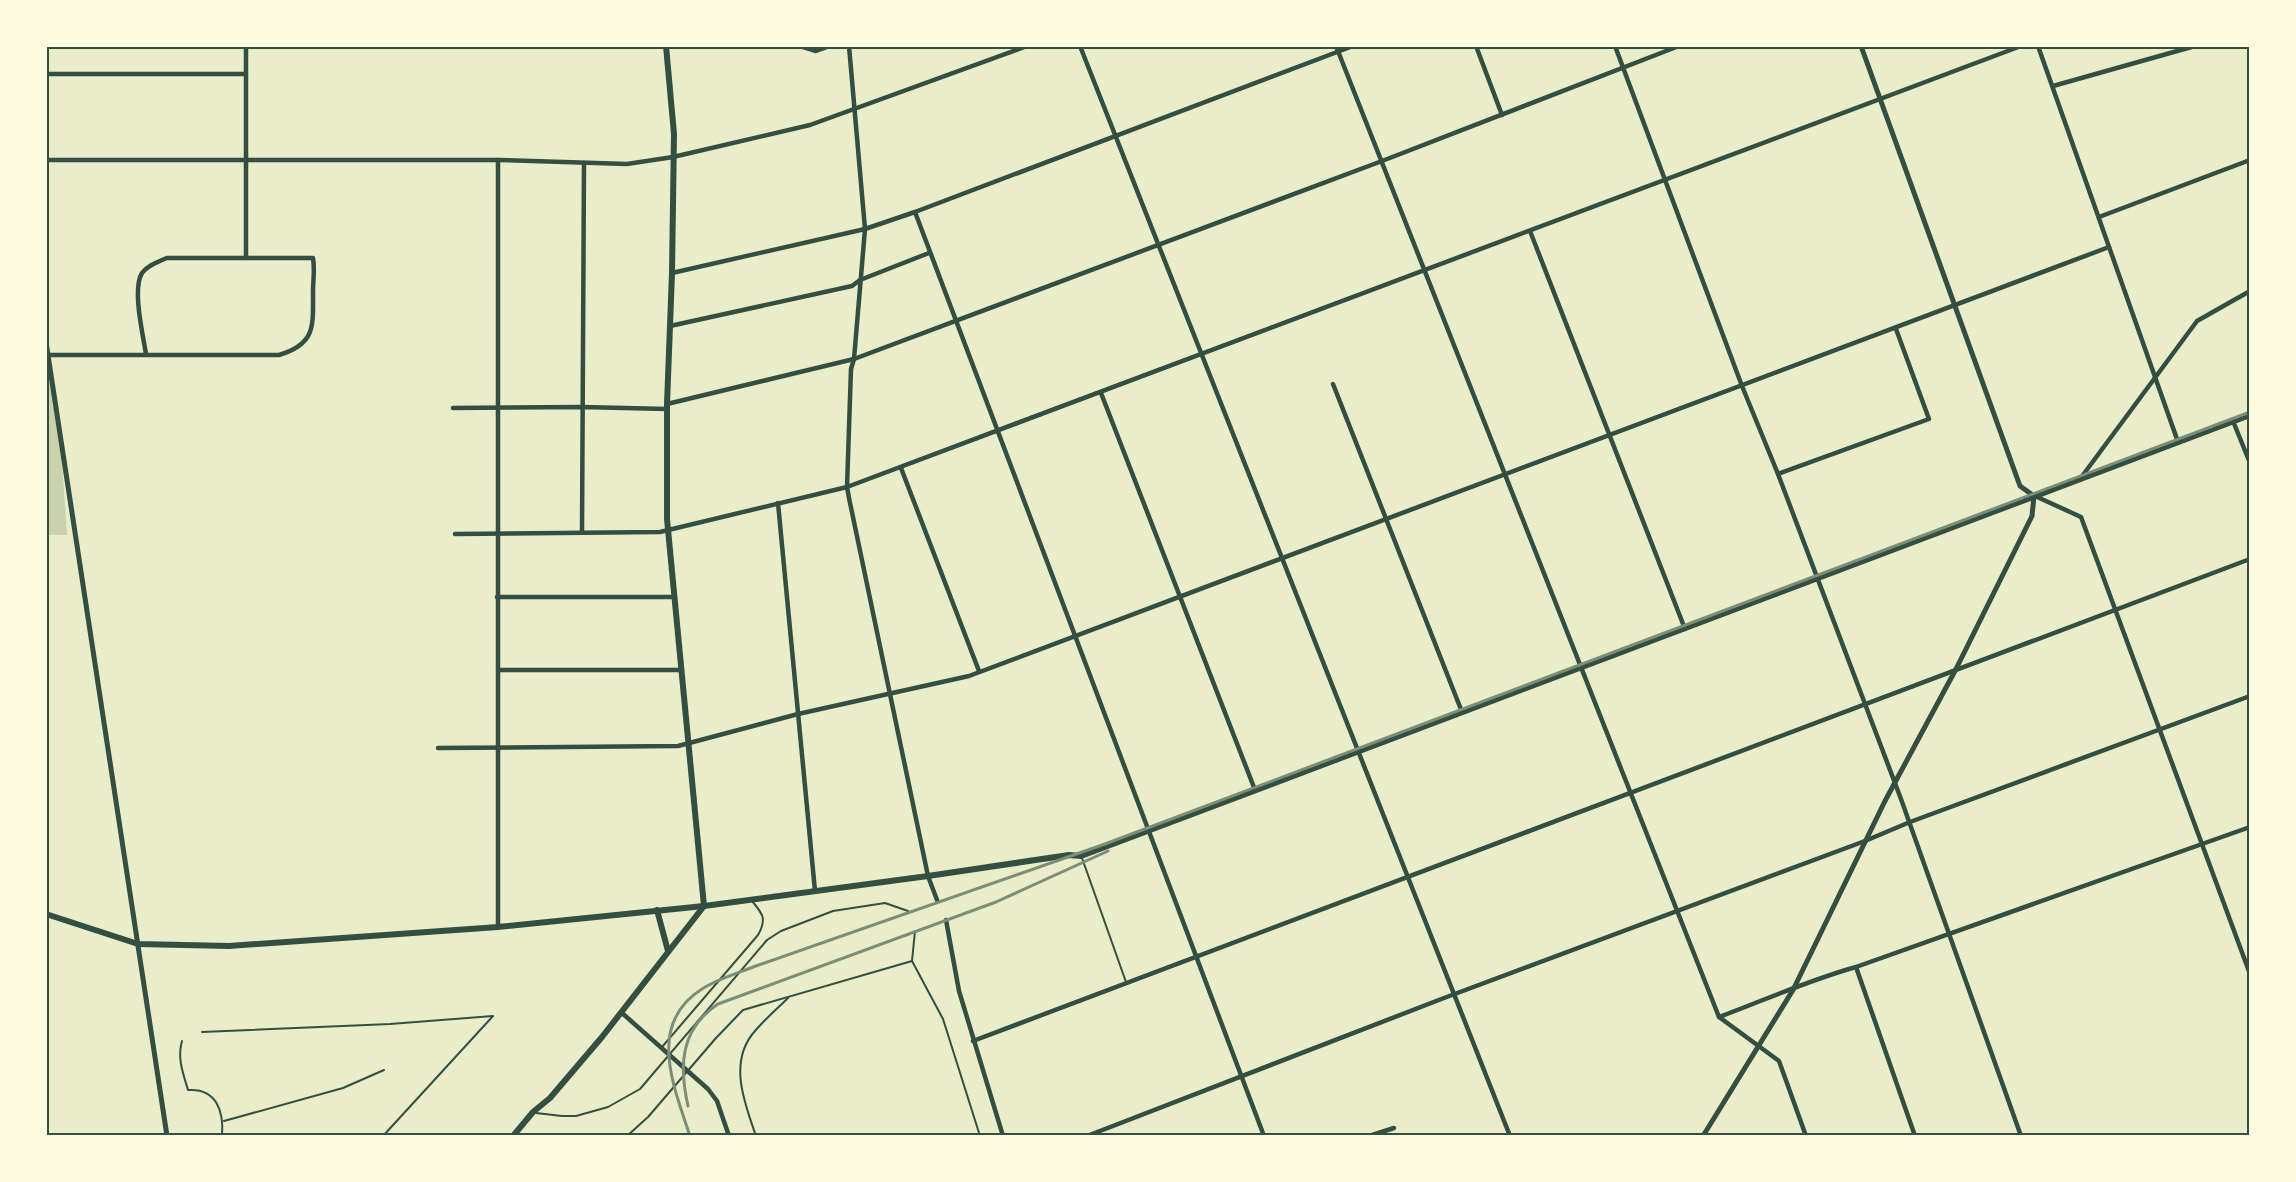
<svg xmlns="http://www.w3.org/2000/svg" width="2296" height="1182" viewBox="0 0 2296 1182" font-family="'Roboto Serif',serif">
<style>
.green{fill:#cad2ad}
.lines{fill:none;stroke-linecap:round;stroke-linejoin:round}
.service{stroke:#344e41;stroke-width:2}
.minor{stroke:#344e41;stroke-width:4.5}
.tertiary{stroke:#344e41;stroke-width:5}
.secondary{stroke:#344e41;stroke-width:6}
.rail{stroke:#7c8e77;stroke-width:3}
.neatline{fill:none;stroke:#344e41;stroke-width:2}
</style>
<rect width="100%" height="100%" fill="#e9edc9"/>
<!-- green -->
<path class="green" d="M 46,342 L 60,432 L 67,535 L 47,535 Z"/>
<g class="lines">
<!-- service -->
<g class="service">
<path d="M 1082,858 L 1126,982"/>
<path d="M 915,931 L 912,961 L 943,1019 L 980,1136"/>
<path d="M 202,1032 L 390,1024 L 493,1016"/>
<path d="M 182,1041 C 177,1058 183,1073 188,1090 C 217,1088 224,1112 222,1136"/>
<path d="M 662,1047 L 758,935 C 767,919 763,914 752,901"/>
<path d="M 536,1113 L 562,1116 L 576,1116 L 608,1107 L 640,1089 L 767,940 L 781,931 L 833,911 L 885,903 L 908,911"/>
<path d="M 224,1121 L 343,1088 L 384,1070"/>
<path d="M 383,1136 L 493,1016"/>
<path d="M 627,1136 L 648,1117 L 716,1038 L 743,1010 L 912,961"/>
<path d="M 756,1136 C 744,1102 728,1061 755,1031 C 765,1019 777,1009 788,998"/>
</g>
<!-- minor -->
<g class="minor">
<path d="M 246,46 L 246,258"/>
<path d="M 800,46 L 816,51 L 830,46"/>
<path d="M 849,46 L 865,229 L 854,359 L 851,369 L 847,487 L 849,498 L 928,876 L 937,900"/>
<path d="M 1080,46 L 1510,1136"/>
<path d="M 1336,46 L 1719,1017 L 1779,1061 L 1806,1136"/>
<path d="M 1476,46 L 1502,115"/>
<path d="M 1615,46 L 1742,386 L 1778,474 L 1901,799 L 2021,1136"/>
<path d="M 2038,46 L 2178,442"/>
<path d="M 46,74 L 246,74"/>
<path d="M 2053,86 L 2195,46"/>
<path d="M 46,160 L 498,160 L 627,164 L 673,157 L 810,125 L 1027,46"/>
<path d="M 915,212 L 1264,1136"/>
<path d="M 2099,217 L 2250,160"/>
<path d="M 1530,231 L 1685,629"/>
<path d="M 672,273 L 865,229 L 915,212 L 1353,46"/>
<path d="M 670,326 L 852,286 L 860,280 L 929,253"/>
<path d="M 49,355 L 279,355 C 316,344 313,326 313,292 C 313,281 315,269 313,258 L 167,258 C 158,262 148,265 142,273 C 132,289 143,335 146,354"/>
<path d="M 1333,384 L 1462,712"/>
<path d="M 1101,393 L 1255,790"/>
<path d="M 667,404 L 854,359 L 1382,161 L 1679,46"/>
<path d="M 453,408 L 582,407 L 667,409"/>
<path d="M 2233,421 L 2250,463"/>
<path d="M 901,468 L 979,671"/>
<path d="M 1778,474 L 1929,419 L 1896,329"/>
<path d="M 2080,479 L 2197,321 L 2250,291"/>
<path d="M 2035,496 L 2081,517 L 2250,974"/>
<path d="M 778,503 L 815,891"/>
<path d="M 582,532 L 584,163"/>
<path d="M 455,534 L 660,532 L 847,487 L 2021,46"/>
<path d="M 497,597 L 674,597"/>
<path d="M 498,670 L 681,670"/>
<path d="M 438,748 L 678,746 L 798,714 L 969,676 L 2109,247"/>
<path d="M 946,920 L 959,991 L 1003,1136"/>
<path d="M 498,927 L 498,160"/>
<path d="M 1856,967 L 1915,1136"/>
<path d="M 622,1013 L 708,1089 L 717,1101 L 729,1136"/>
<path d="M 1719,1017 C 1765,1000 1809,980 1856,967 L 2250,827"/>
<path d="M 973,1041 L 2250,559"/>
<path d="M 1087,1136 L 1444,998 L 1865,841 L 1910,822 L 2250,696"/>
<path d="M 1369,1136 L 1394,1128"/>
</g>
<!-- tertiary -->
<g class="tertiary">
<path d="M 46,342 L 167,1136"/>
<path d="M 1703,1136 L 1793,990 L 1885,801 L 1956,669 L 2032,516 L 2034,496 L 2020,486 L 1861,46"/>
</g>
<!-- secondary -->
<g class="secondary">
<path d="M 666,46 L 674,134 L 672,273 L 667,404 L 667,519 L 704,906"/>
<path d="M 657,910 L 668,951"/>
<path d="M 46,914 L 138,944 L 229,946 L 498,927 L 704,906 L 928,876 L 1069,855 L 1081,856 L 2250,415"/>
<path d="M 513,1136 L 533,1112 L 550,1098 L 602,1037 L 704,906"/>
</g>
<!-- rail -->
<g class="rail">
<path d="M 688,1106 C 679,1066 680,1029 718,1004 L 996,902 L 1108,851"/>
<path d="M 690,1136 C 674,1087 646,1024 702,989 C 717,979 736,974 753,967 L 1105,844 L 2250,412"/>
</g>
</g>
<!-- border -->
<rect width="2296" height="1182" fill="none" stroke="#fefae0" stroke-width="96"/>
<rect x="48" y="48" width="2200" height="1086" class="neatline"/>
</svg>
